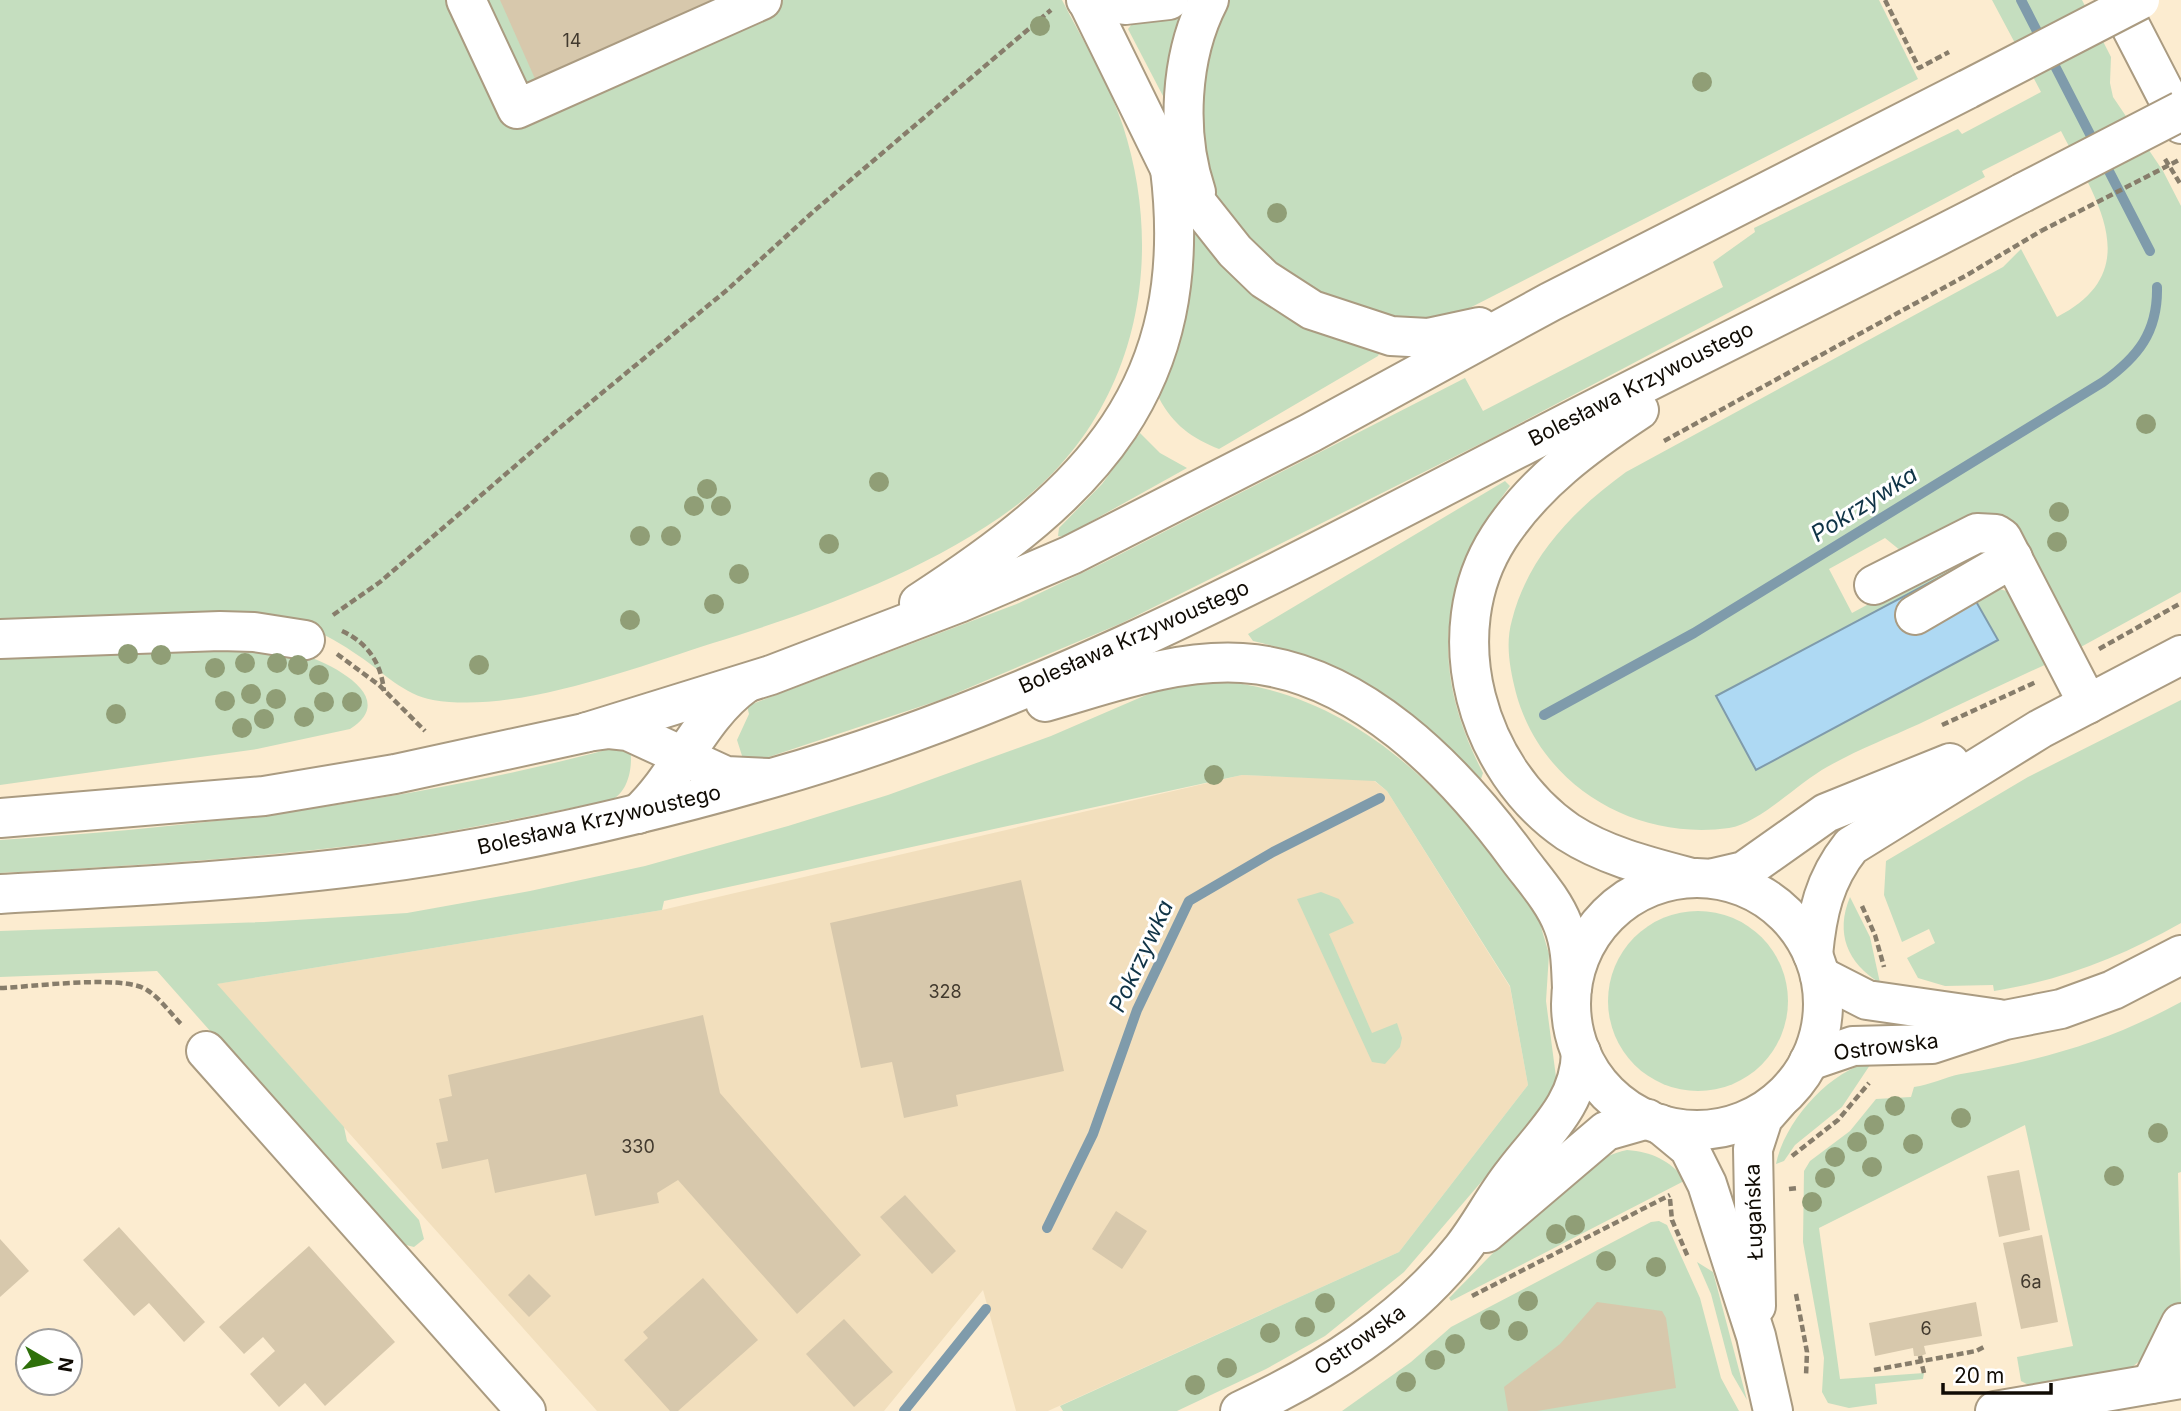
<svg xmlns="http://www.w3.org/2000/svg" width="2181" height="1411" viewBox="0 0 2181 1411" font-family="Inter,sans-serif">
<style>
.built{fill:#f2dfbd}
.green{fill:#c5debf}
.water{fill:#aed9f3;stroke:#7f9bab;stroke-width:2}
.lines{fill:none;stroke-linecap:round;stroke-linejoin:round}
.stream{stroke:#7f9bab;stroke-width:10}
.building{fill:#d7c8ac}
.minor-casing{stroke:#aa9b81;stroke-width:42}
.major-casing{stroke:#aa9b81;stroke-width:42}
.path{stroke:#877d6b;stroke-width:4.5;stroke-dasharray:7 3.5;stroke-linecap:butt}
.minor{stroke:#fff;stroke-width:38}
.major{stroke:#fff;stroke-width:38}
.major-bridge-casing{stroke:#aa9b81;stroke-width:42;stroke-linecap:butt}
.path-bridge{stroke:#877d6b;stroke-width:4.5;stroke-dasharray:7 3.5;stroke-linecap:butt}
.major-bridge{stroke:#fff;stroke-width:38}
.tree{fill:#909e76}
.labels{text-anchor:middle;stroke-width:6;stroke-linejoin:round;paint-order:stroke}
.number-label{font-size:18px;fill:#423a2e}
.street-label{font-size:21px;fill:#100b04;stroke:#fff}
.water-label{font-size:23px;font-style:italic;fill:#0f3346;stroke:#fff}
</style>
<rect width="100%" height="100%" fill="#fcecd0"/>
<!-- built -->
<path class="built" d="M 1242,775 L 1373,780 L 1387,791 L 1510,987 L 1528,1085 L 1399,1252 L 1048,1411 L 1016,1411 L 983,1290 L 884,1411 L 597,1411 L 216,984 L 662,910 Z"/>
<!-- green -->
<g class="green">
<path d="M 0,0 L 1062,0 C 1083,41 1109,83 1123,126 C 1166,259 1137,406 1027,497 C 942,566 817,611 713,643 C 634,668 516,714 433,700 C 404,695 383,672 359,656 C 342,644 326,635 307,627 L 0,634 Z"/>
<path d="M 1230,0 L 1879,0 L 1918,79 L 1444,321 L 1411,328 L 1302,290 L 1226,216 L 1208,175 L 1199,108 L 1210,39 Z"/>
<path d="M 1992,0 L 2082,0 L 2111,57 L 2110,83 L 2113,97 L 2163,171 L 2181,206 L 2181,592 L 2079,648 L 2012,525 L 1901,551 L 1885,538 L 1829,569 L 1852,613 L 1956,557 L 1967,575 L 1962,577 L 1957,568 L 1717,696 L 1756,770 L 1998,640 L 1974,596 L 1996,588 L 2010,592 L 2053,661 C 2008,682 1963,703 1919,724 C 1888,738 1857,750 1827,767 C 1798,783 1760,823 1729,828 C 1635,841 1541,786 1516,693 C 1510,669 1505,644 1512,620 C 1528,556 1575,509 1626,472 L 2003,267 L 2021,249 L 2057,317 C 2149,270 2094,196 2061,131 L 1982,171 L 1985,177 L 1492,438 L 1122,623 L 940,700 L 745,765 L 737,740 L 749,714 L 747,706 L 1019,603 L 1103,563 L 1465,378 L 1483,411 L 1723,287 L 1713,262 L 1755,232 L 1754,228 L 1958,129 L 1962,134 L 2041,92 Z"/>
<path d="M 1184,10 L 1167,96 L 1163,96 L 1128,29 L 1132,24 Z"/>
<path d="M 1186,222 L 1380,352 L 1378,356 L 1219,449 C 1192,438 1173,425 1159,398 L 1177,339 Z"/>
<path d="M 1140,433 L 1160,453 L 1187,468 L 1063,537 L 1058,536 L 1059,528 L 1102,484 Z"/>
<path d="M 1505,481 L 1510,486 C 1439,581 1428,666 1483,773 L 1481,779 C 1405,704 1360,666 1253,641 L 1248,634 Z"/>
<path d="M 181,640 L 301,654 C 328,662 401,697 350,729 L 257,749 L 0,785 L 0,648 Z"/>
<path d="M 1209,680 C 1363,690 1460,805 1543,924 L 1541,927 L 1549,954 L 1546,1001 L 1556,1077 L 1552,1094 L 1542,1111 L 1404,1272 L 1325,1336 L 1266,1369 L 1177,1411 L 1063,1411 L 1060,1406 L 1399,1252 L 1528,1085 L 1510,986 L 1387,791 L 1375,781 L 1242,775 L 664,901 L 662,910 L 217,984 L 344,1127 L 347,1141 L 419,1220 L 424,1239 L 414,1247 L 398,1243 L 157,971 L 0,977 L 0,931 L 264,922 L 407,913 L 530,891 L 645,866 L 788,826 L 888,795 L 1051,736 L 1167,686 Z"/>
<path d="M 2181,700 L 2181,923 C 2121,957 2063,980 1994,991 L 1993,985 L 1945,986 L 1918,978 L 1907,958 L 1935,943 L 1929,929 L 1902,942 L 1884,895 L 1886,861 L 2028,777 Z"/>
<path d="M 629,744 C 634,761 630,792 611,800 C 524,817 438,836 350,846 C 233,860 117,867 0,873 L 0,840 C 213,826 423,800 629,744 Z"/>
<path d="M 1321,892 L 1339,899 L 1354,923 L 1329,934 L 1372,1033 L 1397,1023 L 1402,1038 L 1400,1047 L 1385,1064 L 1372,1062 L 1297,899 Z"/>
<path d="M 1850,897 L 1870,937 L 1880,983 C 1847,963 1835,933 1850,897 Z"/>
<circle cx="1698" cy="1001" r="90"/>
<path d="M 2181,1002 L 2181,1172 L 2178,1173 L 2181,1302 L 2147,1355 L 2126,1372 L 2036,1389 L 2021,1381 L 2017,1357 L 2073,1346 L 2025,1125 L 1819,1228 L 1840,1379 L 1924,1373 L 1923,1379 L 1875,1384 L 1877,1404 L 1849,1408 L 1828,1403 L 1822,1392 L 1824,1358 L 1803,1242 L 1804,1171 L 1810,1161 L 1850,1131 L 1876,1099 L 1911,1097 L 1914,1087 C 1930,1085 1945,1077 1961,1074 C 2042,1060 2108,1042 2181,1002 Z"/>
<path d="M 1872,1062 L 1842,1107 L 1795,1145 L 1784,1161 L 1776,1164 C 1784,1123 1829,1070 1872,1062 Z"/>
<path d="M 1627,1150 C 1652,1152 1669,1160 1686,1180 L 1451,1301 L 1449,1298 C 1488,1260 1576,1158 1627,1150 Z"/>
<path d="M 1659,1221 L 1667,1225 L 1700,1298 L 1721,1378 L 1739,1411 L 1342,1411 L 1411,1362 L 1451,1327 L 1651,1222 Z"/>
<path d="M 1697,1262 L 1713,1272 L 1747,1400 L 1732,1374 L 1711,1294 Z"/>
</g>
<!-- water -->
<path class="water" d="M 1957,568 L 1998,640 L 1756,770 L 1716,696 Z"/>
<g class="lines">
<!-- stream -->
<g class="stream">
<path d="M 2021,0 L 2150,251"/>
<path d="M 1544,715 L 1694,633 L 2103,382 C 2138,357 2158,332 2157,287"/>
<path d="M 1047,1228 L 1093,1134 L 1137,1010 L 1189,901 L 1273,852 L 1380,798"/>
<path d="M 904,1411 L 986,1309"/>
</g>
</g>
<!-- building -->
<g class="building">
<path d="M 500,0 L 717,0 L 536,81 Z"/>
<path d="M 1021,880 L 1064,1071 L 956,1095 L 958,1106 L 904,1118 L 892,1062 L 861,1068 L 830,923 Z"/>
<path d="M 703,1015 L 720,1093 L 861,1255 L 797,1314 L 678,1180 L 657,1193 L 659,1203 L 595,1216 L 586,1174 L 495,1193 L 488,1159 L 442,1169 L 436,1143 L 448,1141 L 439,1099 L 452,1096 L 448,1075 Z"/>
<path d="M 2019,1170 L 2030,1230 L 1999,1237 L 1987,1176 Z"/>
<path d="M 905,1195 L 956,1251 L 932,1274 L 880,1217 Z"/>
<path d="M 1116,1211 L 1147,1231 L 1122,1269 L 1092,1249 Z"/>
<path d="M 119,1227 L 205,1322 L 184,1342 L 149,1303 L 134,1316 L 83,1260 Z"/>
<path d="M 2042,1235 L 2058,1322 L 2021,1329 L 2003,1243 Z"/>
<path d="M 0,1239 L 29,1271 L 0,1297 Z"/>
<path d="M 309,1246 L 395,1342 L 325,1406 L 305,1383 L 279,1407 L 250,1374 L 275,1351 L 263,1337 L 244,1354 L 219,1327 Z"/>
<path d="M 529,1274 L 551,1296 L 529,1317 L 508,1295 Z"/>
<path d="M 703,1278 L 758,1340 L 678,1411 L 670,1411 L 624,1360 L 648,1338 L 643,1332 Z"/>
<path d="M 1597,1302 L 1662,1311 L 1666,1318 L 1676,1388 L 1537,1411 L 1508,1411 L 1504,1387 L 1560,1344 Z"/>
<path d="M 1976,1302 L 1982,1336 L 1924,1346 L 1926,1354 L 1920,1356 L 1914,1356 L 1913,1348 L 1875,1356 L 1869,1323 Z"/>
<path d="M 844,1319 L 893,1372 L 854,1407 L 806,1354 Z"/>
</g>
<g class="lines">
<defs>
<g id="minor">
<path d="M 466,0 L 517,109 L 762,0"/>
<path d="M 1086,0 L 1125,5 L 1169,0"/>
<path d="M 2117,0 L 2181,124"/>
<path d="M 1874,585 L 1977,533 L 1996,534 L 2002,538 L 2088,704"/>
<path d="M 1915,615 L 2013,558"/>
<path d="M 0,639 L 220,631 L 254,632 L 305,640"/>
<path d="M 587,732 L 609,729 L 628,731 L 726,776 L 768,778"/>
<path d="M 638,814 C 680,775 699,717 745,684"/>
<path d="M 1714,878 L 1744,871 L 1826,813 L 1950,763"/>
<circle cx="1697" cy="1004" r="126"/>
<path d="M 1813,955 C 1817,913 1824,880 1851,846 L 2040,729 L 2181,655"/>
<path d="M 1820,976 L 1867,1000 L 1999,1019"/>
<path d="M 206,1051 L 526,1411"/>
<path d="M 1809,1061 L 1853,1046 L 1932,1044 L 2005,1020 L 2061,1009 L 2113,990 L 2181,955"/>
<path d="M 1660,1124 L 1689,1148 L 1707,1184 L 1756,1336 L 1773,1411"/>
<path d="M 1486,1233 L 1606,1131 L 1648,1119"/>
<path d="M 1756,1306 L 1753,1149 L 1763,1118 L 1778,1101"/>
<path d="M 2151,1384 L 2181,1323"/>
<path d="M 1240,1411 C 1324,1372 1404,1322 1462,1249 C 1481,1225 1494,1198 1513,1174 C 1542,1135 1580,1105 1581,1052"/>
<path d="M 1995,1411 L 2181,1379"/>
</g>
<g id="major">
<path d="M 1087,0 L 1170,169 L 1235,251 L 1264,279 L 1312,310 L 1391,336 L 1428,338 L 1479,327"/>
<path d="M 1196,192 C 1176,133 1180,56 1209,0"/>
<path d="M 1639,410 C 1586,445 1534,483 1499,537 C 1437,633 1477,770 1568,832 C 1605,856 1650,867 1692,878"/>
<path d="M 919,603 C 1090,492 1197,389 1170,169"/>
<path d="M 1045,702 C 1109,684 1175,659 1242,663 C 1358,670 1455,771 1519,859 C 1534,879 1554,901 1563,925 C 1571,945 1571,966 1572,988"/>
<path d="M 0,818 L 264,796 L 395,774 L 584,733 L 771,675 L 959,603 L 1071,555 L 1310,433 L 1550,302 L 1968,89"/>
<path d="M 0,894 C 123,887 246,881 369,865 C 505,847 640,816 772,778 C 1041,702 1289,566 1536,439 C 1697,355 1861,277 2022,193"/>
</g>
</defs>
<!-- minor casing -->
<use href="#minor" class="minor-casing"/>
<!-- major casing -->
<use href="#major" class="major-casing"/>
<!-- path -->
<g class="path">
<path d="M 1885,0 L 1919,68 L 1949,52"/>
<path d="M 2165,159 L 2181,185"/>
<path d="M 1664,441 L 1967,275 L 2041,231"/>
<path d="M 333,615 L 380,582 L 557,430 L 727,290 L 814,211 L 1051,10"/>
<path d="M 342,631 C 368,643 381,663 384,691"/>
<path d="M 2099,649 L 2181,603"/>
<path d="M 337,654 L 379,685 L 425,731"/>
<path d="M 1942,725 L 2036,682"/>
<path d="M 1862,906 L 1875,935 L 1884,967"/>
<path d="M 0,988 C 32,987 123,974 147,990 C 160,998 171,1014 182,1025"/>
<path d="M 1792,1156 L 1838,1120 L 1869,1083"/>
<path d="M 1789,1189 L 1798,1188"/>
<path d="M 1670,1199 L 1672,1220 L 1688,1257"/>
<path d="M 1796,1294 L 1807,1352 L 1806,1376"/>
<path d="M 1472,1296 L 1670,1195"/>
<path d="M 1920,1356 L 1924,1373"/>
<path d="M 1874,1370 L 1976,1351 L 1986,1346"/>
</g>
<!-- minor -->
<use href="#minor" class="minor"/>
<!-- major -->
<use href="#major" class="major"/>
<defs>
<g id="major-bridge">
<path d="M 1968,89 L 2140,0"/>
<path d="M 2022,193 L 2181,111"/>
</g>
</defs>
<!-- major-bridge casing -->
<use href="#major-bridge" class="major-bridge-casing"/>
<!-- path-bridge -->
<path class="path-bridge" d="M 2041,231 L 2181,159"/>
<!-- major-bridge -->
<use href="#major-bridge" class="major-bridge"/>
</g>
<!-- trees -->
<g class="tree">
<circle cx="1040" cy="26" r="10"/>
<circle cx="1702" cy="82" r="10"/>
<circle cx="1277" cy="213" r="10"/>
<circle cx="2146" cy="424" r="10"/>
<circle cx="879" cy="482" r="10"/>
<circle cx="707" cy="489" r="10"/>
<circle cx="694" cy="506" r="10"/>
<circle cx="721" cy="506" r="10"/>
<circle cx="2059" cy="512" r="10"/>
<circle cx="640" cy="536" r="10"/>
<circle cx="671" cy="536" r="10"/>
<circle cx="2057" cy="542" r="10"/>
<circle cx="829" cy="544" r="10"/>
<circle cx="739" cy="574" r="10"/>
<circle cx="714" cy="604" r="10"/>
<circle cx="630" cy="620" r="10"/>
<circle cx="128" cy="654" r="10"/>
<circle cx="161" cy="655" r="10"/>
<circle cx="245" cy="663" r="10"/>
<circle cx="277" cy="663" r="10"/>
<circle cx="298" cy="665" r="10"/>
<circle cx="479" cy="665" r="10"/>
<circle cx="215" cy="668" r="10"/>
<circle cx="319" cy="675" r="10"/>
<circle cx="251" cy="694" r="10"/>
<circle cx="276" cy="699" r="10"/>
<circle cx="225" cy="701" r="10"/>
<circle cx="324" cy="702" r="10"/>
<circle cx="352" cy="702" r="10"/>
<circle cx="116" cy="714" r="10"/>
<circle cx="304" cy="717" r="10"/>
<circle cx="264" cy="719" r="10"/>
<circle cx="242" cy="728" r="10"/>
<circle cx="1214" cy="775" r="10"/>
<circle cx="1895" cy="1106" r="10"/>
<circle cx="1961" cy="1118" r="10"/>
<circle cx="1874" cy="1125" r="10"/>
<circle cx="2158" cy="1133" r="10"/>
<circle cx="1857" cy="1142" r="10"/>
<circle cx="1913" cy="1144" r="10"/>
<circle cx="1835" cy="1157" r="10"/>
<circle cx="1872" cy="1167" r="10"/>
<circle cx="2114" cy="1176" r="10"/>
<circle cx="1825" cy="1178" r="10"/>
<circle cx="1812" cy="1202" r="10"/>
<circle cx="1575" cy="1225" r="10"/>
<circle cx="1556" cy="1234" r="10"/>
<circle cx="1606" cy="1261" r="10"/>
<circle cx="1656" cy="1267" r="10"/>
<circle cx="1528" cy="1301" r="10"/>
<circle cx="1325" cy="1303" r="10"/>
<circle cx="1490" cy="1320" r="10"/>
<circle cx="1305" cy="1327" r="10"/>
<circle cx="1518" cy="1331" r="10"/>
<circle cx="1270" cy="1333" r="10"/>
<circle cx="1455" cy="1344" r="10"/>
<circle cx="1435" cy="1360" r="10"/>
<circle cx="1227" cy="1368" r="10"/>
<circle cx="1406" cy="1382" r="10"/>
<circle cx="1195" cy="1385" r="10"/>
</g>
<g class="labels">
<!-- number labels -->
<g class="number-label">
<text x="572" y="47">14</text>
<text x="945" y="998">328</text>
<text x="638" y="1153">330</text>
<text x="2031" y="1288">6a</text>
<text x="1926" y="1335">6</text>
</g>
<!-- street labels -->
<g class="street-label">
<text transform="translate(1641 384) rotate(-27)" y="7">Bolesława Krzywoustego</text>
<text transform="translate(1134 637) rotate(-24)" y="7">Bolesława Krzywoustego</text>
<text transform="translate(599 820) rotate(-13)" y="7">Bolesława Krzywoustego</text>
<text transform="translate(1886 1047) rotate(-7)" y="7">Ostrowska</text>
<text transform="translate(1754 1212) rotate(-92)" y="7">Ługańska</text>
<text transform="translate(1360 1340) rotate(-35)" y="7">Ostrowska</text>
</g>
<!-- water labels -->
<g class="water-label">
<text transform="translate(1864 504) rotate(-32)" y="8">Pokrzywka</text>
<text transform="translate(1141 956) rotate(-65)" y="8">Pokrzywka</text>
</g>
</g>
<!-- north arrow -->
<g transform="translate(49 1362) rotate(99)"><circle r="33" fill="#ffffff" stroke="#9f9d9b" stroke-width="2"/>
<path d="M0-5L12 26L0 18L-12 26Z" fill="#2e700a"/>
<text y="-10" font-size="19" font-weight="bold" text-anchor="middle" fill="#100b04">N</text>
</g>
<!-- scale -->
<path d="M1943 1383v10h108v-10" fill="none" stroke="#100b04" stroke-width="3.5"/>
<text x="1954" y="1383" font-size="21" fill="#100b04" stroke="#ffffff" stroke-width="5" paint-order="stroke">20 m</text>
</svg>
